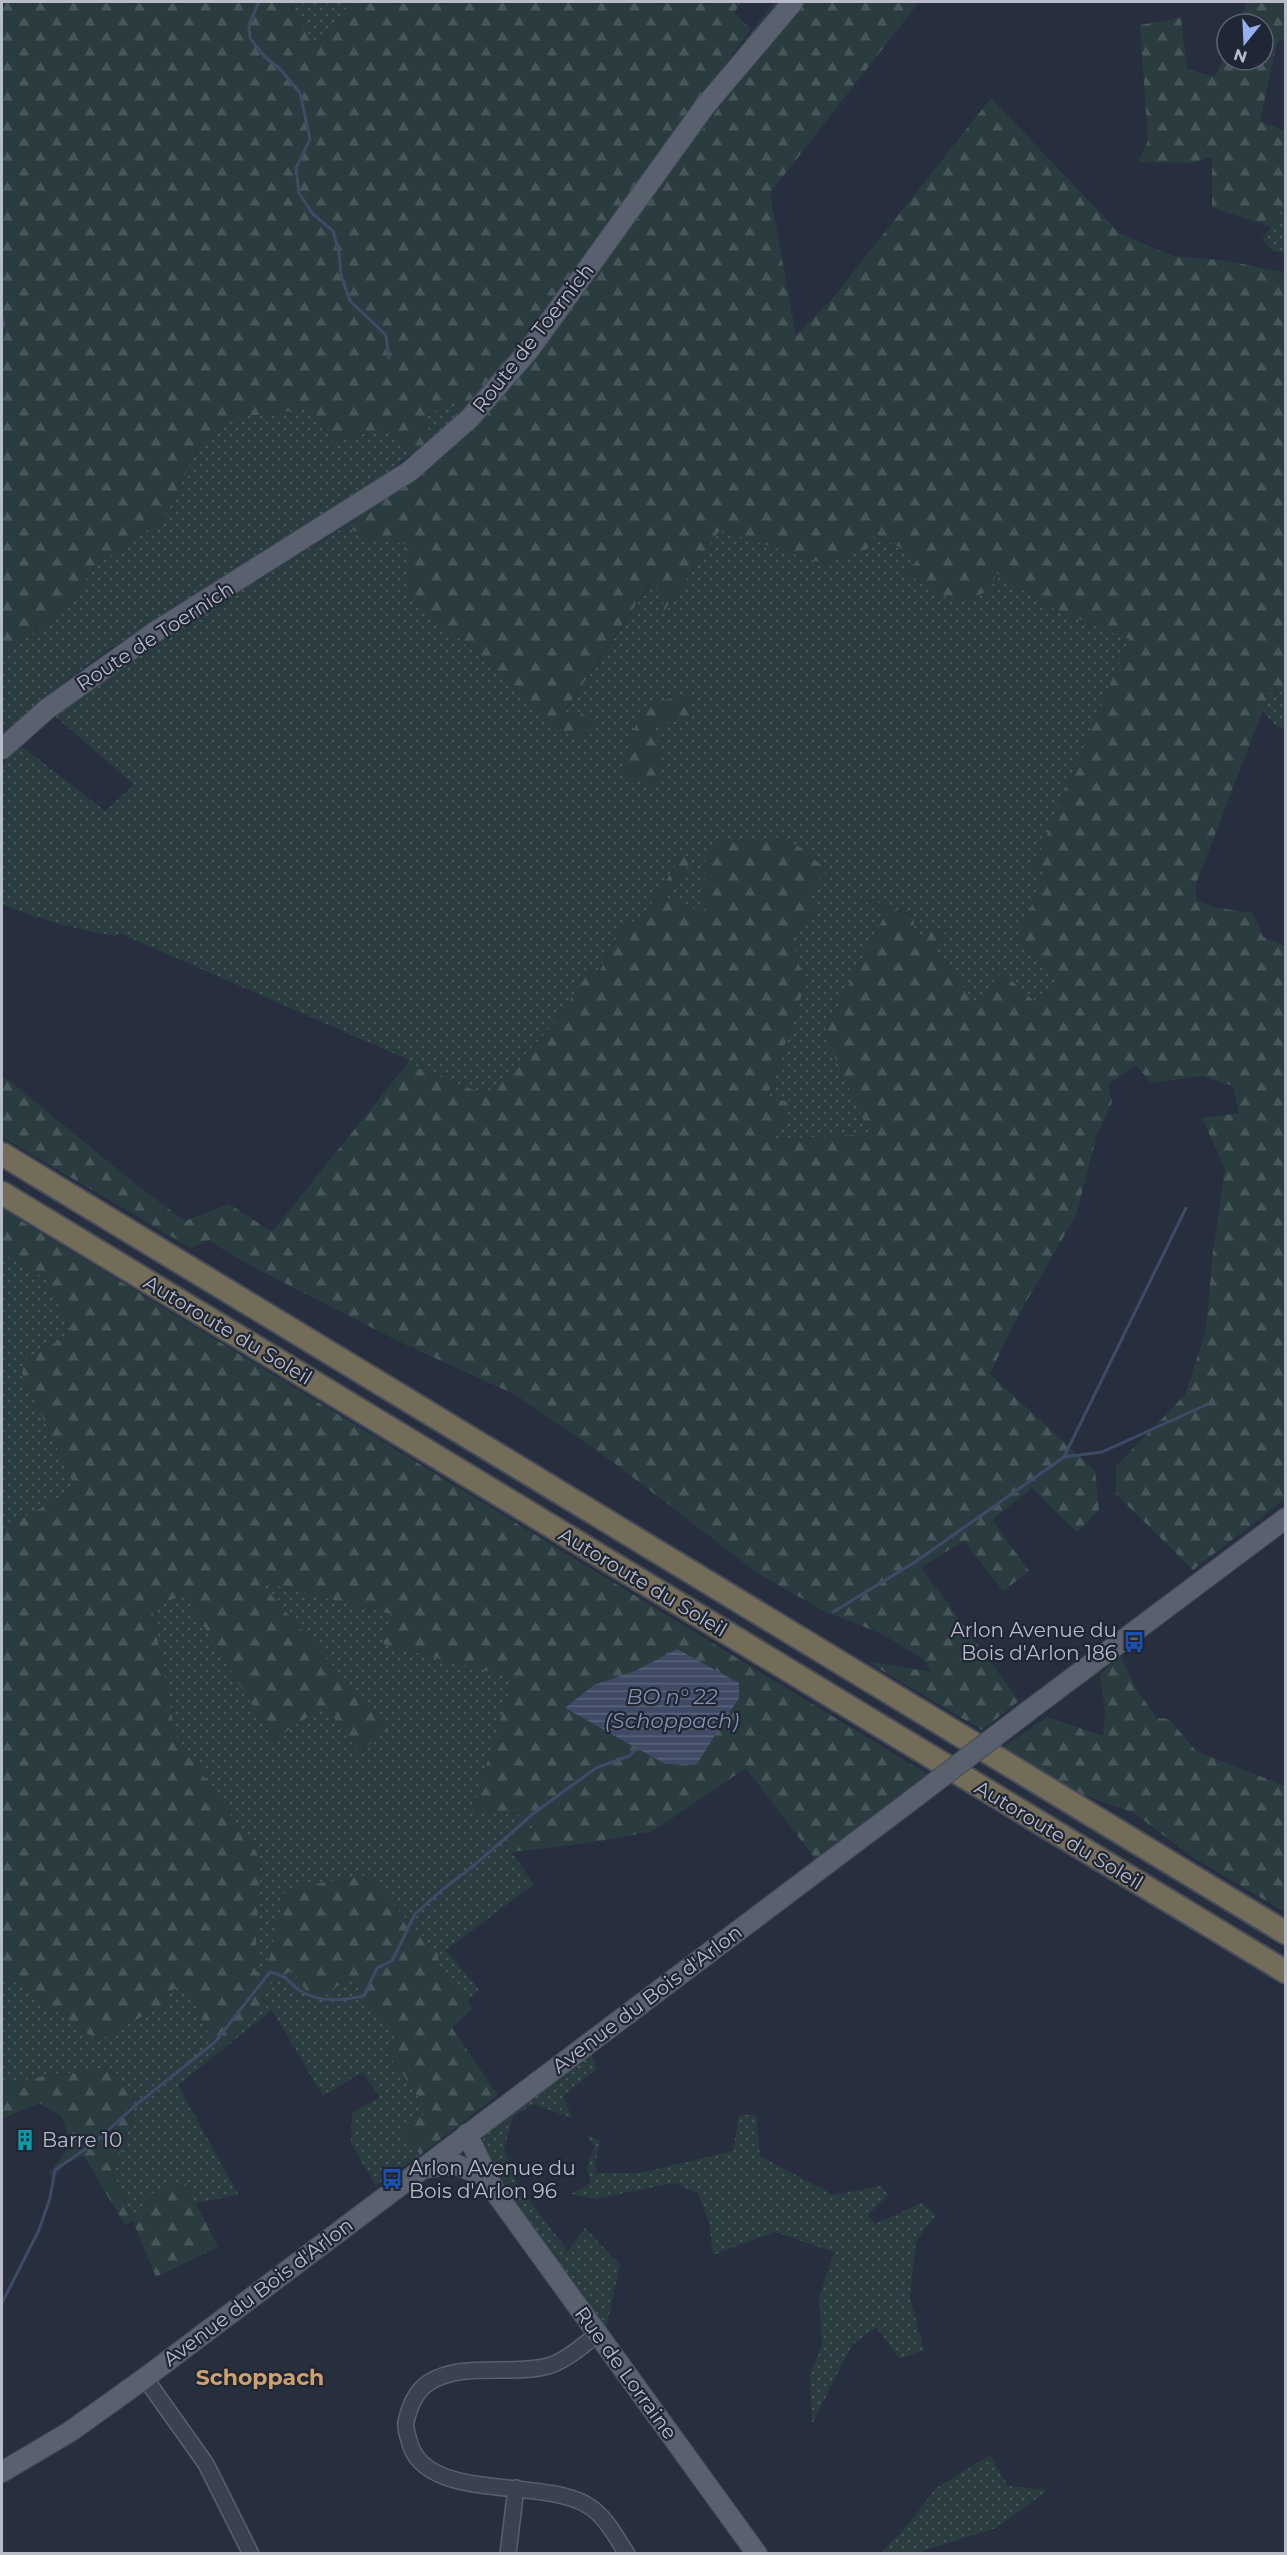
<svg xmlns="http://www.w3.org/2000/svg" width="1287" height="2555" viewBox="0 0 1287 2555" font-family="Montserrat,sans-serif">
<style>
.grass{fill:url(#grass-dots)}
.forest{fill:url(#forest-firs)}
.water{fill:url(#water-rules)}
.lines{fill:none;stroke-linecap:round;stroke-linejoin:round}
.stream{stroke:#3f4b65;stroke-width:3}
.minor-casing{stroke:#595f6c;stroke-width:18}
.major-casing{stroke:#454a57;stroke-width:22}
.highway-casing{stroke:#464c59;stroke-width:26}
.minor{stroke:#3b414e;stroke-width:15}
.major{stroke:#59606e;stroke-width:20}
.highway{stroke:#736c59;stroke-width:22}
.major-bridge-casing{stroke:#454a57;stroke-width:22;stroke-linecap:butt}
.major-bridge{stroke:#59606e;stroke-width:20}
.labels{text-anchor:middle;stroke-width:4.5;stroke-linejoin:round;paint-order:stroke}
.street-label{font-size:20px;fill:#b8bcc9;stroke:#202633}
.poi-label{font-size:20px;fill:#b8bcc9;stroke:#202633;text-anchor:start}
.water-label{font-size:21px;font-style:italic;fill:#8290ad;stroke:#202633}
.quarter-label{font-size:22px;font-weight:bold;fill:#cca16f;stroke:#202633}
</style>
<defs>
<pattern id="grass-dots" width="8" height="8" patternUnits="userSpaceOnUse" patternTransform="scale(1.5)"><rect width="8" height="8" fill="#2a3c40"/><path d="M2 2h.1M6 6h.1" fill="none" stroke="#47565a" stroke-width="1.8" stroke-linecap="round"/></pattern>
<pattern id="forest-firs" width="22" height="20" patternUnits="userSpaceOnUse" patternTransform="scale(1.5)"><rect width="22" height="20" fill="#2a3c40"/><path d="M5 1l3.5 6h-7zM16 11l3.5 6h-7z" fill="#47565a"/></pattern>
<pattern id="water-rules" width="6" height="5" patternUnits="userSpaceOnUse" patternTransform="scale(1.5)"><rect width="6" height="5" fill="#3f4b65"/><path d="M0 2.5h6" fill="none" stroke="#59637a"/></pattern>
</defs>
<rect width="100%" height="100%" fill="#272f3e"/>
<!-- grass -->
<g class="grass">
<path d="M 291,2 L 354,2 L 316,45 L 295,16 Z"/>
<path d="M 774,2 L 806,2 L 746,71 L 511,388 L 469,434 L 416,480 L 410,455 L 370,486 L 110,649 L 66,681 L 2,733 L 2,652 L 12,650 L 67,605 L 98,564 L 158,523 L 172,504 L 198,445 L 225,419 L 311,408 L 333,442 L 387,428 L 410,455 L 421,421 L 450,400 L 460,409 L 454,415 L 464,415 Z"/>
<path d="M 1285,206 L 1285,253 L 1273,251 L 1262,240 Z"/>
<path d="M 345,526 C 364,538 385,543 408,543 L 409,594 L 566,734 L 579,736 L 560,719 L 652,582 L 661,588 L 665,610 L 720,530 L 825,564 L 874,534 L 919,558 L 907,574 L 996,573 L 1056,610 L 1129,639 L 1034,867 L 1045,873 L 1017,940 L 1060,977 L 1034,1001 L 975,1002 L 934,950 L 947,928 L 913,937 L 914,916 L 862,897 L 884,917 L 824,1033 L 871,1135 L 773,1139 L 794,1101 L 766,1101 L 805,985 L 791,936 L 815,912 L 705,856 L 704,913 L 666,899 L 690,862 L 682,856 L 638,924 L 627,919 L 596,976 L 589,972 L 554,1024 L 487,1095 L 407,1064 L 409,1060 L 119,933 L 115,936 C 76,929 38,920 2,904 L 2,764 L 20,745 L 105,811 L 134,785 L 47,709 L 249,575 L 254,583 Z"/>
<path d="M 1271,688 L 1285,693 L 1285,730 L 1275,725 L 1263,711 Z"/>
<path d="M 2,1253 L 46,1279 L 72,1333 L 25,1360 L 22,1373 L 76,1489 L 2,1529 Z"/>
<path d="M 258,1581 L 392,1614 L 384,1644 L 514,1678 L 473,1810 L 527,1816 L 533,1827 L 504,1842 L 534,1884 L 446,1950 L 479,1990 L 467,2001 L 439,1967 L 286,1889 L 266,1972 L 255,1972 L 260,1858 L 175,1734 L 152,1606 L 185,1595 L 274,1740 Z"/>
<path d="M 292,1970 L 349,1977 L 398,2038 L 386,2051 L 428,2111 L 403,2131 L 420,2155 L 376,2186 L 351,2143 L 352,2113 L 380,2097 L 362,2072 L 323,2096 L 272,2010 L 178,2085 L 238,2194 L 196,2204 L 184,2182 L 133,2221 L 113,2172 L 137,2108 L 115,2071 L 53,2074 L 2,2085 L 2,1973 L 98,2041 L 157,2008 L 168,1992 L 185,1984 L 268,2004 L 258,1992 Z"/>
<path d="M 590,2051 L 597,2069 L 563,2096 L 572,2118 L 533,2104 L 513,2117 L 504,2149 L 518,2185 L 568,2251 L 585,2228 L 620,2265 L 606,2328 L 508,2192 L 485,2153 L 482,2142 L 486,2130 Z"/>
<path d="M 739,2115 L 756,2115 L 760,2156 L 833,2195 L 881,2186 L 888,2195 L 868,2215 L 875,2224 L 921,2203 L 936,2215 L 916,2241 L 910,2298 L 924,2350 L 900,2359 L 876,2327 L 852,2345 L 812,2424 L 810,2374 L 822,2346 L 819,2298 L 834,2252 L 775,2232 L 713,2255 L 709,2222 L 698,2193 L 674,2183 L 595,2199 L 571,2194 L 591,2183 L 587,2167 L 594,2147 L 586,2134 L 600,2141 L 595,2165 L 597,2173 L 639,2173 L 733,2151 Z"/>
<path d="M 990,2455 L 1008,2486 L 1048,2490 L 996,2528 L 916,2553 L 881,2553 L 911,2521 L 935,2489 Z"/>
</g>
<!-- forest -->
<g class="forest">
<path d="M 2,2 L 289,2 L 295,16 L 317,45 L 351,2 L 741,2 L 734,13 L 751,29 L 526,342 L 463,416 L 454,416 L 460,409 L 450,400 L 422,420 L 434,437 L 410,455 L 387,428 L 333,442 L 311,408 L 225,419 L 198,445 L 172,504 L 158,523 L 98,564 L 67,605 L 12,650 L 2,652 Z"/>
<path d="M 806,2 L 919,2 L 770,193 L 796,336 L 832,299 L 991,98 L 1119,233 L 1173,256 L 1229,261 L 1285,273 L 1285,693 L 1271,689 L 1196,884 L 1196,901 L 1219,908 L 1253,913 L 1263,937 L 1285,946 L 1285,1499 L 1193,1570 L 1116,1494 L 1116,1466 L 1185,1395 L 1206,1330 L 1213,1252 L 1225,1169 L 1202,1118 L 1239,1113 L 1233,1086 L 1201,1076 L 1152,1083 L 1135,1065 L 1108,1085 L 1112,1102 L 1097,1135 L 1076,1215 L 1014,1323 L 990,1374 L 1095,1471 L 1099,1510 L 1077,1532 L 1032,1488 L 992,1520 L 1029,1571 L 1003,1591 L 964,1541 L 921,1567 L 1019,1701 L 982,1730 L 866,1661 L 931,1672 L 923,1659 L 882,1634 L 824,1611 L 756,1572 L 613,1462 L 516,1395 L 402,1343 L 251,1266 L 209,1240 L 191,1248 L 2,1137 L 2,1075 L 138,1186 L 185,1221 L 229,1204 L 272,1232 L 407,1064 L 487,1095 L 554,1024 L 589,972 L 597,976 L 627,919 L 638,924 L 682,856 L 691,861 L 666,899 L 704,913 L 705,856 L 716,842 L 786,837 L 828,870 L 807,893 L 815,912 L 791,936 L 805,985 L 766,1100 L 794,1101 L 773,1139 L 870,1134 L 824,1033 L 884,917 L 860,896 L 914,917 L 913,937 L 947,927 L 934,950 L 975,1002 L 1002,972 L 1034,1001 L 1060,977 L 1017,940 L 1045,873 L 1033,868 L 1129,639 L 1056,610 L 996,573 L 991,590 L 957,604 L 906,573 L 919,558 L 875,534 L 868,549 L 825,564 L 720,530 L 664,611 L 661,588 L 651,582 L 560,718 L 580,712 L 594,722 L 579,736 L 566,734 L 409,594 L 407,544 L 372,540 L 345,526 L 438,462 L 469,434 L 511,388 L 746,71 Z"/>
<path d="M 1246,2 L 1285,2 L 1285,39 L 1277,42 L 1260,121 L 1285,131 L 1285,206 L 1271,227 L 1212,207 L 1212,157 L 1191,163 L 1138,162 L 1148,141 L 1140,25 L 1181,18 L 1187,69 L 1215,77 L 1227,51 L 1227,60 L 1263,60 L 1263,24 L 1239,24 Z"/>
<path d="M 692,691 L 692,718 L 655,726 L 662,769 L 655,786 L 625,775 L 625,758 L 641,709 Z"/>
<path d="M 2,1209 L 927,1774 L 816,1860 L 746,1768 L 653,1831 L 588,1843 L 511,1852 L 504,1841 L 533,1827 L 527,1816 L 473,1810 L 513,1678 L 383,1644 L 391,1614 L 260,1582 L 388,1729 L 359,1753 L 325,1705 L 274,1740 L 184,1595 L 152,1607 L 175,1734 L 260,1858 L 255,1972 L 266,1972 L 286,1889 L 366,1875 L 438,1953 L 439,1967 L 473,2008 L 452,2028 L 498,2095 L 420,2155 L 403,2131 L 428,2111 L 386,2050 L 398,2038 L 349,1977 L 315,2004 L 292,1970 L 259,1992 L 268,2005 L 215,2047 L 185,1984 L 168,1992 L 171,2015 L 157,2008 L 98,2041 L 2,1973 L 2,1529 L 76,1489 L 22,1373 L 25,1360 L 72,1333 L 46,1279 L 2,1253 Z"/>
<path d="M 1120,1654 L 1135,1687 L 1157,1718 L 1169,1719 L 1196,1751 L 1285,1786 L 1285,1912 L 1192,1857 L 1134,1813 L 1067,1789 L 1003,1747 L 1047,1717 L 1103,1736 L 1105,1710 L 1100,1675 Z"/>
<path d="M 115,2071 L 137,2108 L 113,2172 L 132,2220 L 150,2194 L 184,2181 L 218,2247 L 156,2277 L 133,2221 L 125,2225 L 84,2156 L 65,2164 L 54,2178 L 48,2174 L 72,2144 L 61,2116 L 39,2103 L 2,2119 L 2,2085 L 53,2074 Z"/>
</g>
<!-- water -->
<path class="water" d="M 677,1649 L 739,1683 L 739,1698 L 696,1765 L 665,1764 L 565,1708 L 594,1685 L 635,1671 Z"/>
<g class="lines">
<!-- stream -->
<g class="stream">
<path d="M 259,2 L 249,24 L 250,38 L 265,57 L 281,70 L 300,93 L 310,139 L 296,168 L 299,193 L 313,214 L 333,231 L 339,252 L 341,275 L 350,301 L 386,335 L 389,358"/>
<path d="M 2,318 L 4,326"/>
<path d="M 1064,1457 L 1186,1208"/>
<path d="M 833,1612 L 915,1562 L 1064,1457 L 1102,1452 L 1208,1404"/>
<path d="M 2,2303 L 39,2230 L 50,2198 L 55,2170 L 94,2143 L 137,2104 L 215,2042 L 270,1972 C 291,1977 287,1983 302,1992 C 322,2003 343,2000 364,1996 L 377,1968 L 392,1961 L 415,1914 L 443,1889 L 472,1867 L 534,1813 L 596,1768 L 629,1756 L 640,1746"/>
</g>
<defs>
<g id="minor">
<path d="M 598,2334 C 584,2344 566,2361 548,2366 C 510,2376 462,2361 428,2383 C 415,2392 409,2408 406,2422 C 405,2428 407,2434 409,2440 C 422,2503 541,2477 587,2505 C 605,2515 616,2537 627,2554"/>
<path d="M 145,2378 L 206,2464 L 251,2554"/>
<path d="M 508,2554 L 516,2488"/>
</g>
<g id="major">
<path d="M 2,749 L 47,709 L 155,632 L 410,471 L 470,418 L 529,350 L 705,106 L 793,2"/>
<path d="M 1027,1712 L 1286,1518"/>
<path d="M 467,2134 L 495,2192 L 757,2554"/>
<path d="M 423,2168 L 455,2164 L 476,2173"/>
<path d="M 2,2472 L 71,2431 L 145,2378 L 909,1802"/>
</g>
<g id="highway">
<path d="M 2,1154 L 1286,1933"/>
<path d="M 2,1193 L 1286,1972"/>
</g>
</defs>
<!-- minor casing -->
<use href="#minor" class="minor-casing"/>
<!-- major casing -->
<use href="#major" class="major-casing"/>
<!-- highway casing -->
<use href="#highway" class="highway-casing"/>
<!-- minor -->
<use href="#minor" class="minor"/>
<!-- major -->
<use href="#major" class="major"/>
<!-- highway -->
<use href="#highway" class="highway"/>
<defs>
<path id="major-bridge" d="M 909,1802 L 1027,1712"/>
</defs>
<!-- major-bridge casing -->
<use href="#major-bridge" class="major-bridge-casing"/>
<!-- major-bridge -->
<use href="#major-bridge" class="major-bridge"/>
</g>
<!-- icons -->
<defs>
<symbol id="bus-bare" viewBox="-9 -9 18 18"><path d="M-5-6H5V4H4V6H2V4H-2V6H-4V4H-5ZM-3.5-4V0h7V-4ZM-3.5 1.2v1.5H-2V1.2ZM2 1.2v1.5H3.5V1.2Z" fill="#1a4fb4" stroke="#202633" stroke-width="2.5" paint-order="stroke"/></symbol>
<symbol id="building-bare" viewBox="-9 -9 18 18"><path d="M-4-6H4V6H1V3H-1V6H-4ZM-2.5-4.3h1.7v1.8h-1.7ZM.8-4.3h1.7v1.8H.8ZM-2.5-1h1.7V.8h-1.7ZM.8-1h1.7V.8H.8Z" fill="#0f9aa8" stroke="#202633" stroke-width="2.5" paint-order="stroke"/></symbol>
</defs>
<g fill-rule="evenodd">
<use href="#bus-bare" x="1119" y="1627" width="30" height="30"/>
<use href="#building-bare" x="10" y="2125" width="30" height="30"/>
<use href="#bus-bare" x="377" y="2164" width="30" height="30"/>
</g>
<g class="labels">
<!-- street labels -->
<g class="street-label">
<text transform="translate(533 338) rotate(-52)" y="7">Route de Toernich</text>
<text transform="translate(155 636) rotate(-33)" y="7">Route de Toernich</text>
<text transform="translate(228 1330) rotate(31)" y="7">Autoroute du Soleil</text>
<text transform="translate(643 1582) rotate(31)" y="7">Autoroute du Soleil</text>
<text transform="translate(1059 1835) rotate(31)" y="7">Autoroute du Soleil</text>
<text transform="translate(647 1999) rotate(-37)" y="7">Avenue du Bois d'Arlon</text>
<text transform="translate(258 2292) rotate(-37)" y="7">Avenue du Bois d'Arlon</text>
<text transform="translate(626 2373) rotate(54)" y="7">Rue de Lorraine</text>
</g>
<!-- poi labels -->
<g class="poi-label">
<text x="1117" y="1637" text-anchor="end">Arlon Avenue du<tspan x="1117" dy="23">Bois d'Arlon 186</tspan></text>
<text x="42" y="2147">Barre 10</text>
<text x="409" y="2175">Arlon Avenue du<tspan x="409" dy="23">Bois d'Arlon 96</tspan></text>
</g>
<!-- water labels -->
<g class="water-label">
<text x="672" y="1704">BO n° 22<tspan x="672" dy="24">(Schoppach)</tspan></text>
</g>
<!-- quarter labels -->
<g class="quarter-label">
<text x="260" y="2385">Schoppach</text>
</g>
</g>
<!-- border -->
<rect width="1287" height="2555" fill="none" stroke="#b8bcc9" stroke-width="6"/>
<!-- north arrow -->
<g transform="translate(1245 42) rotate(198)"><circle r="28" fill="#202633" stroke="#5d626f" stroke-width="1.5"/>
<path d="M0-4.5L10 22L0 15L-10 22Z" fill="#96afef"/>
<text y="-9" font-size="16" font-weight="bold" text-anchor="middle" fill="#b8bcc9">N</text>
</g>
</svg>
